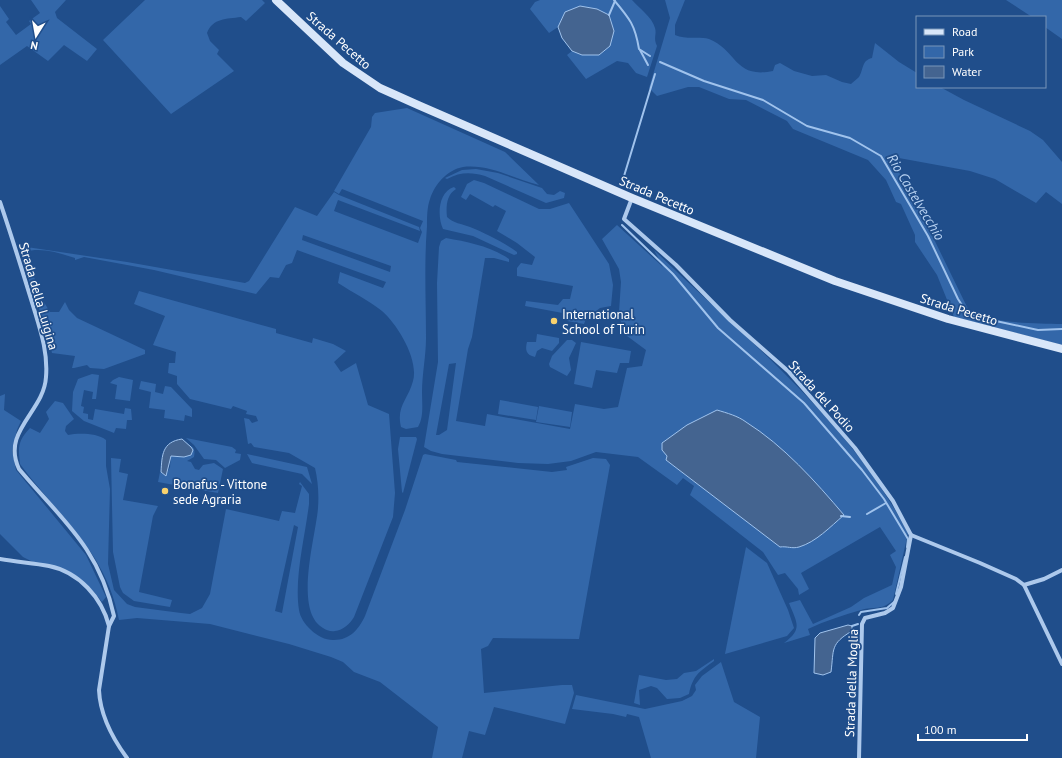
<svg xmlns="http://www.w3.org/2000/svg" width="1062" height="758" viewBox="0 0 1062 758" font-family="'PT Sans',sans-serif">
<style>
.green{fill:#3367a9;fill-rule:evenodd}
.water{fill:#446490;stroke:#a0c3ed}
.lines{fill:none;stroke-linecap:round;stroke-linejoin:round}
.stream{stroke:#a0c3ed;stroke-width:2}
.street{stroke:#adc9ec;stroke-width:4}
.secondary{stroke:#d8e6f9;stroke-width:8}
.poi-dot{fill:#f9d26d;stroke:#204e8b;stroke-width:1.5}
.labels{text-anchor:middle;stroke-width:3.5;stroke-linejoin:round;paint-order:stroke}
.street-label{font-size:13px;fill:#fff;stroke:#204e8b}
.poi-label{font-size:13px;fill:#fff;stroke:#204e8b;text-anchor:start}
.water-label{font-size:14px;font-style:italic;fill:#b9d3f3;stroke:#204e8b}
</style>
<rect width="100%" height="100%" fill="#204e8b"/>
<!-- green -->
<g class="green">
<path d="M 31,0 L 66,0 L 55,12 L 57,18 L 97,49 L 87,61 L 64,45 L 48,61 L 27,46 L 0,65 L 0,6 L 9,19 L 6,22 L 16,35 L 31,24 L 29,21 L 40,13 Z"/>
<path d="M 145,0 L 262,0 L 265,3 L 246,21 L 241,17 C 226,19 213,18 207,33 L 210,41 L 219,50 L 217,54 L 234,71 L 171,114 L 103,40 Z"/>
<path d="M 540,0 L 632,0 C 639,8 652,17 655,28 C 657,34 653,38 657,46 L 647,77 L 636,73 L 628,63 L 617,61 L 586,79 L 567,55 L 572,51 L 582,55 L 614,31 L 609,15 L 597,9 L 565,12 L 558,27 L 549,33 L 530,9 L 535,2 Z"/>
<path d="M 665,0 L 685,0 L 675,25 L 675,35 C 686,40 699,36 709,39 C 737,50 734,79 773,71 L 775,65 L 780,63 L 794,71 L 812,76 L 826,75 L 842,82 L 851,84 C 854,81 857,79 859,77 C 864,69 861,61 872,58 L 875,43 L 899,62 L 917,73 L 917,87 L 940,87 L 964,100 L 1030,131 L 1043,140 L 1062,162 L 1062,204 L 1046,192 L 1036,203 L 995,179 L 970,171 L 888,156 L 908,186 L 969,311 C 994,324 1034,323 1062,324 L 1062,345 L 954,317 L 937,275 L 915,242 L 915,235 L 901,204 L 896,202 L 886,180 L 868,160 L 793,129 L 787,121 L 746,100 L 729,99 L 699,87 L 688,87 L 657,96 L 649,88 L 670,18 Z"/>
<path d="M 1006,0 L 1062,0 L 1062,39 L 1045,27 L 1045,17 L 1032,17 Z"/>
<path d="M 407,108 L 505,152 L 539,185 C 513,179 491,164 463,167 C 447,170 435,184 430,199 C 427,207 427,218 427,226 C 424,263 426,301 426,338 C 426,356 422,374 422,392 C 422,404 424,417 418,427 L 406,429 L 401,427 C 396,406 408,400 413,381 C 419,360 398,325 382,311 C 368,300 352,292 338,283 L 340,272 L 383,288 L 386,282 L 297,250 L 292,263 L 286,265 L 279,278 L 270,277 L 256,294 L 154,270 L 84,257 L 75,260 L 75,258 C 59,253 41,247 25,252 L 42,299 L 50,312 L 59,312 L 65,302 L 69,310 L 77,318 L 145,350 L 145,354 L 104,369 L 90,368 L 87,365 L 74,368 L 72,368 L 75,356 L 52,353 C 45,315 26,283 20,246 L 127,262 L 245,283 L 249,281 L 295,207 L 317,216 L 334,192 L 339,195 L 419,227 L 420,231 L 338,200 L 334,211 L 418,243 L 422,232 L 420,228 L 423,221 L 342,189 L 339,194 L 334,191 L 371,127 L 372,117 L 375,113 ZM 303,235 L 391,266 L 390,272 L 302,240 Z"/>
<path d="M 476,169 L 498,173 L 542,188 L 547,194 L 554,195 L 560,191 L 565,193 L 564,198 L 546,203 L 485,176 C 471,172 460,172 447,179 L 445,178 L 462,170 Z"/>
<path d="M 474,180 L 484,183 L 539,209 L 550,209 L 569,203 L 609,264 L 613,285 L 611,306 L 600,308 L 586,319 L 584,324 L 567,321 L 568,314 L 525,306 L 526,301 L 558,305 L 563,299 L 570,299 L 573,286 L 517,276 L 517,268 L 521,263 L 532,265 L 535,257 L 517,243 L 497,231 L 506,211 L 495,205 L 493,207 L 470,194 L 466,200 L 461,197 L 467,184 Z"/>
<path d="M 454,187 L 456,189 C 446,195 446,208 447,217 C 453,223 462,224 470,227 C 483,232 505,243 517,252 L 517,254 L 514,255 L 473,236 L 443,229 C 437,216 438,192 454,187 Z"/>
<path d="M 617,225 L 663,267 L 654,250 C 744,337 849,420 908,533 L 893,600 C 881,611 875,606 861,610 C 843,615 825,621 808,629 L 810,635 L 784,643 C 803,629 797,623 789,603 L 800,600 L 813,624 L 851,607 L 864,598 L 892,585 L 896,567 L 890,555 L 896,551 L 880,527 L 801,573 L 809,589 L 799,595 L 798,589 L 785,573 L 778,575 L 763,552 L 690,495 L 694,486 L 683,478 L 677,485 L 638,457 L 596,452 L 571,461 L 548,464 L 518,463 L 442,454 L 431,451 L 424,447 L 438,362 L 437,283 L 439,247 L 441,241 L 446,238 C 468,242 490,246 509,259 L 509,262 L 494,258 L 485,258 L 472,337 L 468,349 L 456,421 L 485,426 L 487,414 L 570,429 L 575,404 L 604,409 L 618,407 L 627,368 L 642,366 L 646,350 L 623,333 L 619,312 L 621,282 L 619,269 L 602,239 ZM 456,363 L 447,430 L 439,435 L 436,435 L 449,364 ZM 745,421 C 783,449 813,479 844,515 L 792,548 L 780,546 L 666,460 L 667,455 Z"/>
<path d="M 139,291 L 276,329 L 276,333 L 312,343 L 313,338 L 333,344 L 346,351 L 334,362 L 341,372 L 356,363 L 368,405 L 389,414 L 395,493 L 393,517 L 354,617 C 350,624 343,630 335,631 C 331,632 326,630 323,628 C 293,611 316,536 318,508 C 319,494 318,481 315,468 L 289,453 L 254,447 L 251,443 L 248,444 L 244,418 L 249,419 L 252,423 L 258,421 L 256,416 L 246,414 L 247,411 L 233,406 L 231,409 L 190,399 L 177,384 L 177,376 L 168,373 L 169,363 L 175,363 L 176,352 L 153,345 L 165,316 L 134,304 Z"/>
<path d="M 537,334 L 559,338 L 559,343 L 552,351 L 542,348 L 537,351 L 535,357 C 526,355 525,350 527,342 L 536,342 Z"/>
<path d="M 567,340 L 572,340 L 576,343 L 569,358 L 571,370 L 567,376 L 550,367 L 549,364 L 552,356 Z"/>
<path d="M 581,342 L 631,351 L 629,363 L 620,363 L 617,373 L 596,370 L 592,388 L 574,384 Z"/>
<path d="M 92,374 L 99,375 L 96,399 L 92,399 L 93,392 L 84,390 L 81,406 L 84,407 L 83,413 L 88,414 L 88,419 L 93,420 L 95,409 L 124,414 L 125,408 L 131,409 L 132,420 L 127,420 L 126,429 L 116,428 L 114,433 L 84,421 L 72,411 L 73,392 L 78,379 Z"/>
<path d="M 119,377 L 133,380 L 130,401 L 115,399 L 117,385 L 110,383 L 113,380 Z"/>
<path d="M 141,381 L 156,384 L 155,392 L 163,394 L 165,386 L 171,387 L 192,409 L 192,417 L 185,415 L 184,421 L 164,418 L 165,410 L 149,408 L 151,392 L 139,389 Z"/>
<path d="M 5,394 L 4,410 L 21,421 L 17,430 L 12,451 L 16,470 L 86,555 L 106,597 L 102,602 L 95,593 L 75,575 L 33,562 L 23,557 L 0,534 L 0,396 Z"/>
<path d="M 500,400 L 538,407 L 536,420 L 498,414 Z"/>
<path d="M 55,401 L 63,403 L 74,419 L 66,426 L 65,431 L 68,435 C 79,433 97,433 106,440 L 106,466 L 110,489 L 108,564 L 114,590 L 127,604 L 135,607 L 181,613 L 190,614 L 202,608 L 210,594 L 226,509 L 279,521 L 282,511 L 295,513 L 302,486 L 299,484 L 300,482 L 309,494 L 309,504 C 305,537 294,578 299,610 C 301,624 319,641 334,640 C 350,640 359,629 365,616 L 405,510 L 423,455 L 425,454 L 456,460 L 457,462 L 552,472 L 567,470 L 566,467 L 593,458 L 606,459 L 610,465 L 579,639 L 493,638 L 488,646 L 481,649 L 484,693 L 562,685 L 572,685 L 574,693 L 565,724 L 494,707 L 485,735 L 469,731 L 462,758 L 432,758 L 438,727 L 380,682 L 354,672 L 343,662 L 331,657 L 289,644 L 210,624 L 137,618 L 119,620 C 106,551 59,517 20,464 C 18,446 18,441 30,428 L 40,433 L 49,419 L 46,412 ZM 294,525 L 298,527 L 282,613 L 275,611 Z"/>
<path d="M 539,406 L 572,412 L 570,427 L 536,422 Z"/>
<path d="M 400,437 L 416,437 L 417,439 L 403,493 L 402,492 L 398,449 Z"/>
<path d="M 186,438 L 232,447 L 236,450 L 235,453 L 241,454 L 240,460 L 225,468 L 216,460 L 204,459 L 194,445 Z"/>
<path d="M 189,445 C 195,447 195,452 194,457 L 187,461 L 191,462 L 195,469 L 199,470 L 203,465 L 214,463 L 223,469 L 218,493 L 158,482 L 160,472 L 166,475 L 170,467 L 171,455 L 184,457 L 191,447 Z"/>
<path d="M 247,454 L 307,467 L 312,484 L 302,474 L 252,463 Z"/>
<path d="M 111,458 L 121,459 L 119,472 L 128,474 L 123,500 L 158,506 L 153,516 L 139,592 L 172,600 L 170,607 L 134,601 L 123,593 L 120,587 L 113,552 Z"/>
<path d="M 746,547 L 767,563 L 788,610 L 794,628 L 787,636 L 725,654 Z"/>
<path d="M 714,659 L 714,661 C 699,672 693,675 689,694 L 680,698 L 667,699 L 657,688 L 651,686 L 639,690 L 640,705 L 634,703 L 639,675 L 666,680 L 677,679 L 684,673 L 696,671 Z"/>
<path d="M 721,662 L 734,702 L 760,717 L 756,758 L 651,758 L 639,717 L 627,714 L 626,717 L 613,714 L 572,709 L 576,695 L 645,709 L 682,701 L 692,696 L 696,690 L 695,685 L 702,676 Z"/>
</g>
<!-- water -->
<g class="water">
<path d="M 580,6 L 597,9 L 609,15 L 614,31 L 610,46 L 599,55 L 582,55 L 572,51 L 562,38 L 558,27 L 565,12 Z"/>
<path d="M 717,410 C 727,413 738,416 746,422 C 784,446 815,481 844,515 C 830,527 816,542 799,547 C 792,549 787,546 780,547 L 666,460 L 667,456 L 662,450 L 662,443 L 687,425 Z"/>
<path d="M 182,439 L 191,447 L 193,450 L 191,455 L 184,457 L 171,456 L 166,476 L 161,472 C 162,455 162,442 182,439 Z"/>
<path d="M 848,625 L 852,626 L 852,631 C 830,644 834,649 831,672 L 823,675 L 814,673 L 815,638 L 820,633 Z"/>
</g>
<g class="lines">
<!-- stream -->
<g class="stream">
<path d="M 614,0 C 630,19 635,25 639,49 L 650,56"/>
<path d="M 609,15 L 615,1"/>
<path d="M 640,50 L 648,65"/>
<path d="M 660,62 L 704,81 L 763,100 L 807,126 L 850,138 L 881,156 L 928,236 L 958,299 L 967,313 L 977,317 L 1038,330 L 1062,329"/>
<path d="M 621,186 L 655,74"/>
<path d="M 622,225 L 673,274 L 718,328 L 804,403 L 862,470 L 884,499 L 908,539 L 907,547"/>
<path d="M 867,514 L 886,503"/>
<path d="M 841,516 L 850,517"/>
<path d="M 896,594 L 905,557"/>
<path d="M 859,615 L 861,612 L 887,608 L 894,602"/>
<path d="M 852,626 L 858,624"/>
</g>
<!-- street -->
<g class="street">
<path d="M 632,198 L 624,219 L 676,265 L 730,320 L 788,371 L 855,448 L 893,501 L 911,535 L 980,563 L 1016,579 L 1024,585 L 1062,664"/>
<path d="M 0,202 C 12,237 23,273 34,309 C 41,332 48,353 46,377 C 44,412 1,431 19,469 C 61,519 99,547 114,616 L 109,626 L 99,690 C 100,714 113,739 127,758"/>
<path d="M 0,559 C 16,562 33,563 49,566 C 79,572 102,598 109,626"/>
<path d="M 1024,585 L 1044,579 L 1062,570"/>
<path d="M 859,758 L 862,624 L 865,618 L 885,613 L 893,608 L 901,587 L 911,535"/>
</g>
<!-- secondary -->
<path class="secondary" d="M 276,0 L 343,63 L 380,88 L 418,105 L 632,198 L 835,281 L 948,319 L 1062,349"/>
</g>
<!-- markers -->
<g class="poi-dot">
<circle cx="554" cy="321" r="4"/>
<circle cx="165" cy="491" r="4"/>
</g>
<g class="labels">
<!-- street labels -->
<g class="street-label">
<text transform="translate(339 40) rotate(41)" y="5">Strada Pecetto</text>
<text transform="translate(657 195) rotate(23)" y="5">Strada Pecetto</text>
<text transform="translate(39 296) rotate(74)" y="5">Strada della Luigina</text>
<text transform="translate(959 309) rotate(17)" y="5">Strada Pecetto</text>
<text transform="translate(822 396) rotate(48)" y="5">Strada del Podio</text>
<text transform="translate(851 683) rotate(-88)" y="5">Strada della Moglia</text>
</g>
<!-- poi labels -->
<g class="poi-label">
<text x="562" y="319">International<tspan x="562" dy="15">School of Turin</tspan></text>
<text x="173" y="489">Bonafus - Vittone<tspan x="173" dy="15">sede Agraria</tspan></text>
</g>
<!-- water labels -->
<g class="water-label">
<text transform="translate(916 197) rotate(59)" y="5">Rio Castelvecchio</text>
</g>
</g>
<!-- legend -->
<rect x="916" y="16" width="130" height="72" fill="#204e8b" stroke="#7995b9"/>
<rect x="924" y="29" width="20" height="6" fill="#d8e6f9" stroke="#7995b9"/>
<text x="952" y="36" font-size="12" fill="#ffffff">Road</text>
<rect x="924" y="46" width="20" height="12" fill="#3367a9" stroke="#7995b9"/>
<text x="952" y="56" font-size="12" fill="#ffffff">Park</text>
<rect x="924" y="66" width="20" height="12" fill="#446490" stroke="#7995b9"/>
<text x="952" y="76" font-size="12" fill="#ffffff">Water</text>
<!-- north arrow -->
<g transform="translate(36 36) rotate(191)" stroke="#204e8b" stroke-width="3" paint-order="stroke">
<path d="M0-3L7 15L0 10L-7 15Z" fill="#ffffff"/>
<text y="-6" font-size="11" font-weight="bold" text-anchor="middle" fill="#ffffff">N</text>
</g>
<!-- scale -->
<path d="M918 734v6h109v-6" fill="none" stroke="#ffffff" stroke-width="2"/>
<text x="924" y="734" font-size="12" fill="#ffffff" stroke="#204e8b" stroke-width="3" paint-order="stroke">100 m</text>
</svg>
